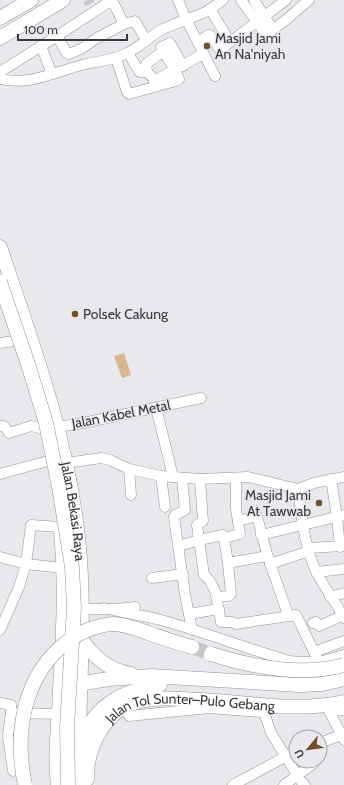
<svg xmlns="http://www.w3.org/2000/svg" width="344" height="785" viewBox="0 0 344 785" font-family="Cabin,sans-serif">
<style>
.green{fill:#d8b68f}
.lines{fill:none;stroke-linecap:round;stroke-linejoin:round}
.minor-tunnel{stroke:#c5c5ca;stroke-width:10;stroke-dasharray:10 5;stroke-linecap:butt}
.highway-tunnel{stroke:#c5c5ca;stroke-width:14;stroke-dasharray:14 7;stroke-linecap:butt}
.minor-casing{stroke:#939398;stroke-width:11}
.highway-casing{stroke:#939398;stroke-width:15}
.minor{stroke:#fff;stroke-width:10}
.highway{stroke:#fff;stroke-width:14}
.highway-bridge-casing{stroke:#939398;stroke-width:15;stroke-linecap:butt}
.highway-bridge{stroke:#fff;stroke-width:14}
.poi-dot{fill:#714f27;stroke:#e8e8ed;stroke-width:1.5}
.labels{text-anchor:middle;stroke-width:3;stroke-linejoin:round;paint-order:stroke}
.poi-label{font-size:14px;fill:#3a3a3c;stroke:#e8e8ed;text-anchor:start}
.street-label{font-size:14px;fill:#3a3a3c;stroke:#e8e8ed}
</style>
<rect width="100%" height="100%" fill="#e8e8ed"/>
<!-- green -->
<path class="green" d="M 124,353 L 131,375 L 122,378 L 114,356 Z"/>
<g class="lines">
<!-- minor-tunnel -->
<path class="minor-tunnel" d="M 88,0 L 90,4"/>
<!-- highway-tunnel -->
<path class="highway-tunnel" d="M 192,647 L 211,654"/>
<defs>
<g id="minor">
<path d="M 178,0 L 186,19 L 215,76"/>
<path d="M 241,0 L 263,30 L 267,34 L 287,19 L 309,0"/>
<path d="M 254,0 L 273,30"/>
<path d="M 210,9 L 230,42"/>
<path d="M 124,24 L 135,21 L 146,40"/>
<path d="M 57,36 L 66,52 L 69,54 L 81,49 L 97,38 L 124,24 L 112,0"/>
<path d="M 198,42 L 208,35 L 210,35 L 220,50 L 221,49 L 286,0"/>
<path d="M 41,46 L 52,74"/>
<path d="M 161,47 L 170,43 L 183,66"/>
<path d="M 128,53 L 139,71 L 140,72 L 147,72 L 151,76"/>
<path d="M 116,58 L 127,92 L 129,94 L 176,81 L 179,79 L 175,70 L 163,51 L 146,64 L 147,72"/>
<path d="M 0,72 L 57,36 L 112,0"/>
<path d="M 0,79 C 32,86 56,71 86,64 C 100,61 114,60 127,53 C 140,47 150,36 163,29 C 176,23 189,19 203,13 C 210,10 216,5 223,0"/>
<path d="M 154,81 L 203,54"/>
<path d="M 0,343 L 14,341"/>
<path d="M 156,407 L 173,477"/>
<path d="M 0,426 L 4,426 L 9,433 L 31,426 L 40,428 L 58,427 L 83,423 L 201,398"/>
<path d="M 66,463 L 101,458 L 110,460 L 129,469 L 161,476 L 200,479 L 248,477 L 298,489 L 314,483 L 344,477"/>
<path d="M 129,469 L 131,495"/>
<path d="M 0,474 L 48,461"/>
<path d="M 161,476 L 165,507"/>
<path d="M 182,478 L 185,510 L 175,515 L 174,517 L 185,594 L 192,630"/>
<path d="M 331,479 L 337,517 L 340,547"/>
<path d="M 298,489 C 302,516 304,548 317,573 C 325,589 336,602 344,618"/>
<path d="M 238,521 L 257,516 L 267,554 L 288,615"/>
<path d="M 261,535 L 344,515"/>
<path d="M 224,538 L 240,534 L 236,509 L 236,478"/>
<path d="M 179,546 L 199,540 L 223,535 L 224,538 L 228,563 L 267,556"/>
<path d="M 308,548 L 344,546"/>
<path d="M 0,557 L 26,564 L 63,568"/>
<path d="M 270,564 L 309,551"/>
<path d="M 316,572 L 344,569"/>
<path d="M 152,578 L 183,574"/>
<path d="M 217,597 L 228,596 L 231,594 L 228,563"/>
<path d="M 330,597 L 344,593"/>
<path d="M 104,608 C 123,613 142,615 161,620 C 204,632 246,648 289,661 L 300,662 L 319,662 L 296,615 L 236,624 L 232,622 L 221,622 L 215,591 L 210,581 L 204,575 L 197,525 L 203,521 L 200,479"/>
<path d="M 81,609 L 118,609 L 135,607"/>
<path d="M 189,614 L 219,609"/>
<path d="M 313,623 L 316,622 L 319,626 L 344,615"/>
<path d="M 0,630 L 19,587 L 26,564 L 31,525 L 60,527"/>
<path d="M 314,652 L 344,641"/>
<path d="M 321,667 L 319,662 L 344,655"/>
<path d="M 0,703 L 11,705 L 11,713 L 59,714"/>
<path d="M 344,710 L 329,711 L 344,740"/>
<path d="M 264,712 L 271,733 L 301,781 L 305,785"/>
<path d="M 11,713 L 8,736 L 13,771"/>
<path d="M 129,716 L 209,708 L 261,712"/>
<path d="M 320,743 L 344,734"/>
<path d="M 233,785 L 296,751"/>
<path d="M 284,785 L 313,764 L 311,761"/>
</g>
<g id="highway">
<path d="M 0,18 L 31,0"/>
<path d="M 0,38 L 63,0"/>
<path id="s1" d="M 0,247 C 32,342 67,437 78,537 C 87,619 77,702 79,785"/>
<path d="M 81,639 C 94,658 109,670 131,674"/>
<path d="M 72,685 L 109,679 L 151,676 L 300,685 L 322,684 L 344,679"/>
<path d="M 81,740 C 97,704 122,691 160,685"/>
<path id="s2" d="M 87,779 C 86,749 103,714 133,703 C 155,696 180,699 202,700 C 249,703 298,712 344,702"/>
<path d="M 58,785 C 54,754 59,722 60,690 C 63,638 66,584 61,532"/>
</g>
</defs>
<!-- minor casing -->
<use href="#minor" class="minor-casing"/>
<!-- highway casing -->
<use href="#highway" class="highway-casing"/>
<!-- minor -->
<use href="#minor" class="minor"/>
<!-- highway -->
<use href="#highway" class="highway"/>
<defs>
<g id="highway-bridge">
<path d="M 0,282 L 29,367 L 46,423 L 59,487 L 72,567 L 74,608 L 67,727 L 68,785"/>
<path d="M 211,654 C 252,667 301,677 344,665"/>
<path d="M 25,785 C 14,733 23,675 68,641 C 80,632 97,625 113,624 C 125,624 137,629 148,633 C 163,638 177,643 192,647"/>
</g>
</defs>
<!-- highway-bridge casing -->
<use href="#highway-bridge" class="highway-bridge-casing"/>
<!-- highway-bridge -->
<use href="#highway-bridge" class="highway-bridge"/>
</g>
<!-- markers -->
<g class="poi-dot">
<circle cx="207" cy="46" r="4"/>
<circle cx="75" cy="314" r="4"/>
<circle cx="319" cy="503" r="4"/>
</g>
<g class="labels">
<!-- poi labels -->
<g class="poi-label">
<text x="215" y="43">Masjid Jami<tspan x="215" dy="16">An Na'niyah</tspan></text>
<text x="83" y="319">Polsek Cakung</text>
<text x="311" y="500" text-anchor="end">Masjid Jami<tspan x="311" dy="16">At Tawwab</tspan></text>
</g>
<!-- street labels -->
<g class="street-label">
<text transform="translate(121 414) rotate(-11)" y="5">Jalan Kabel Metal</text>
<text dy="5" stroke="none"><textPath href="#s1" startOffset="275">Jalan Bekasi Raya</textPath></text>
<text dy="5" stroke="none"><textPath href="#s2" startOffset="150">Jalan Tol Sunter–Pulo Gebang</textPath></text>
</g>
</g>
<!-- north arrow -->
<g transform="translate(308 749) rotate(241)"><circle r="19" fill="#e8e8ed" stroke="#a2a2a6"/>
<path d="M0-3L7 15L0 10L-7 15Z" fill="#714f27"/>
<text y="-6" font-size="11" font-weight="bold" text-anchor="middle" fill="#3a3a3c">U</text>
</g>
<!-- scale -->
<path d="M18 34v6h109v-6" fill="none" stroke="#3a3a3c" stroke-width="2"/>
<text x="24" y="34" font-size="12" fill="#3a3a3c" stroke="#e8e8ed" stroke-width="3" paint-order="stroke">100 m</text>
</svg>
